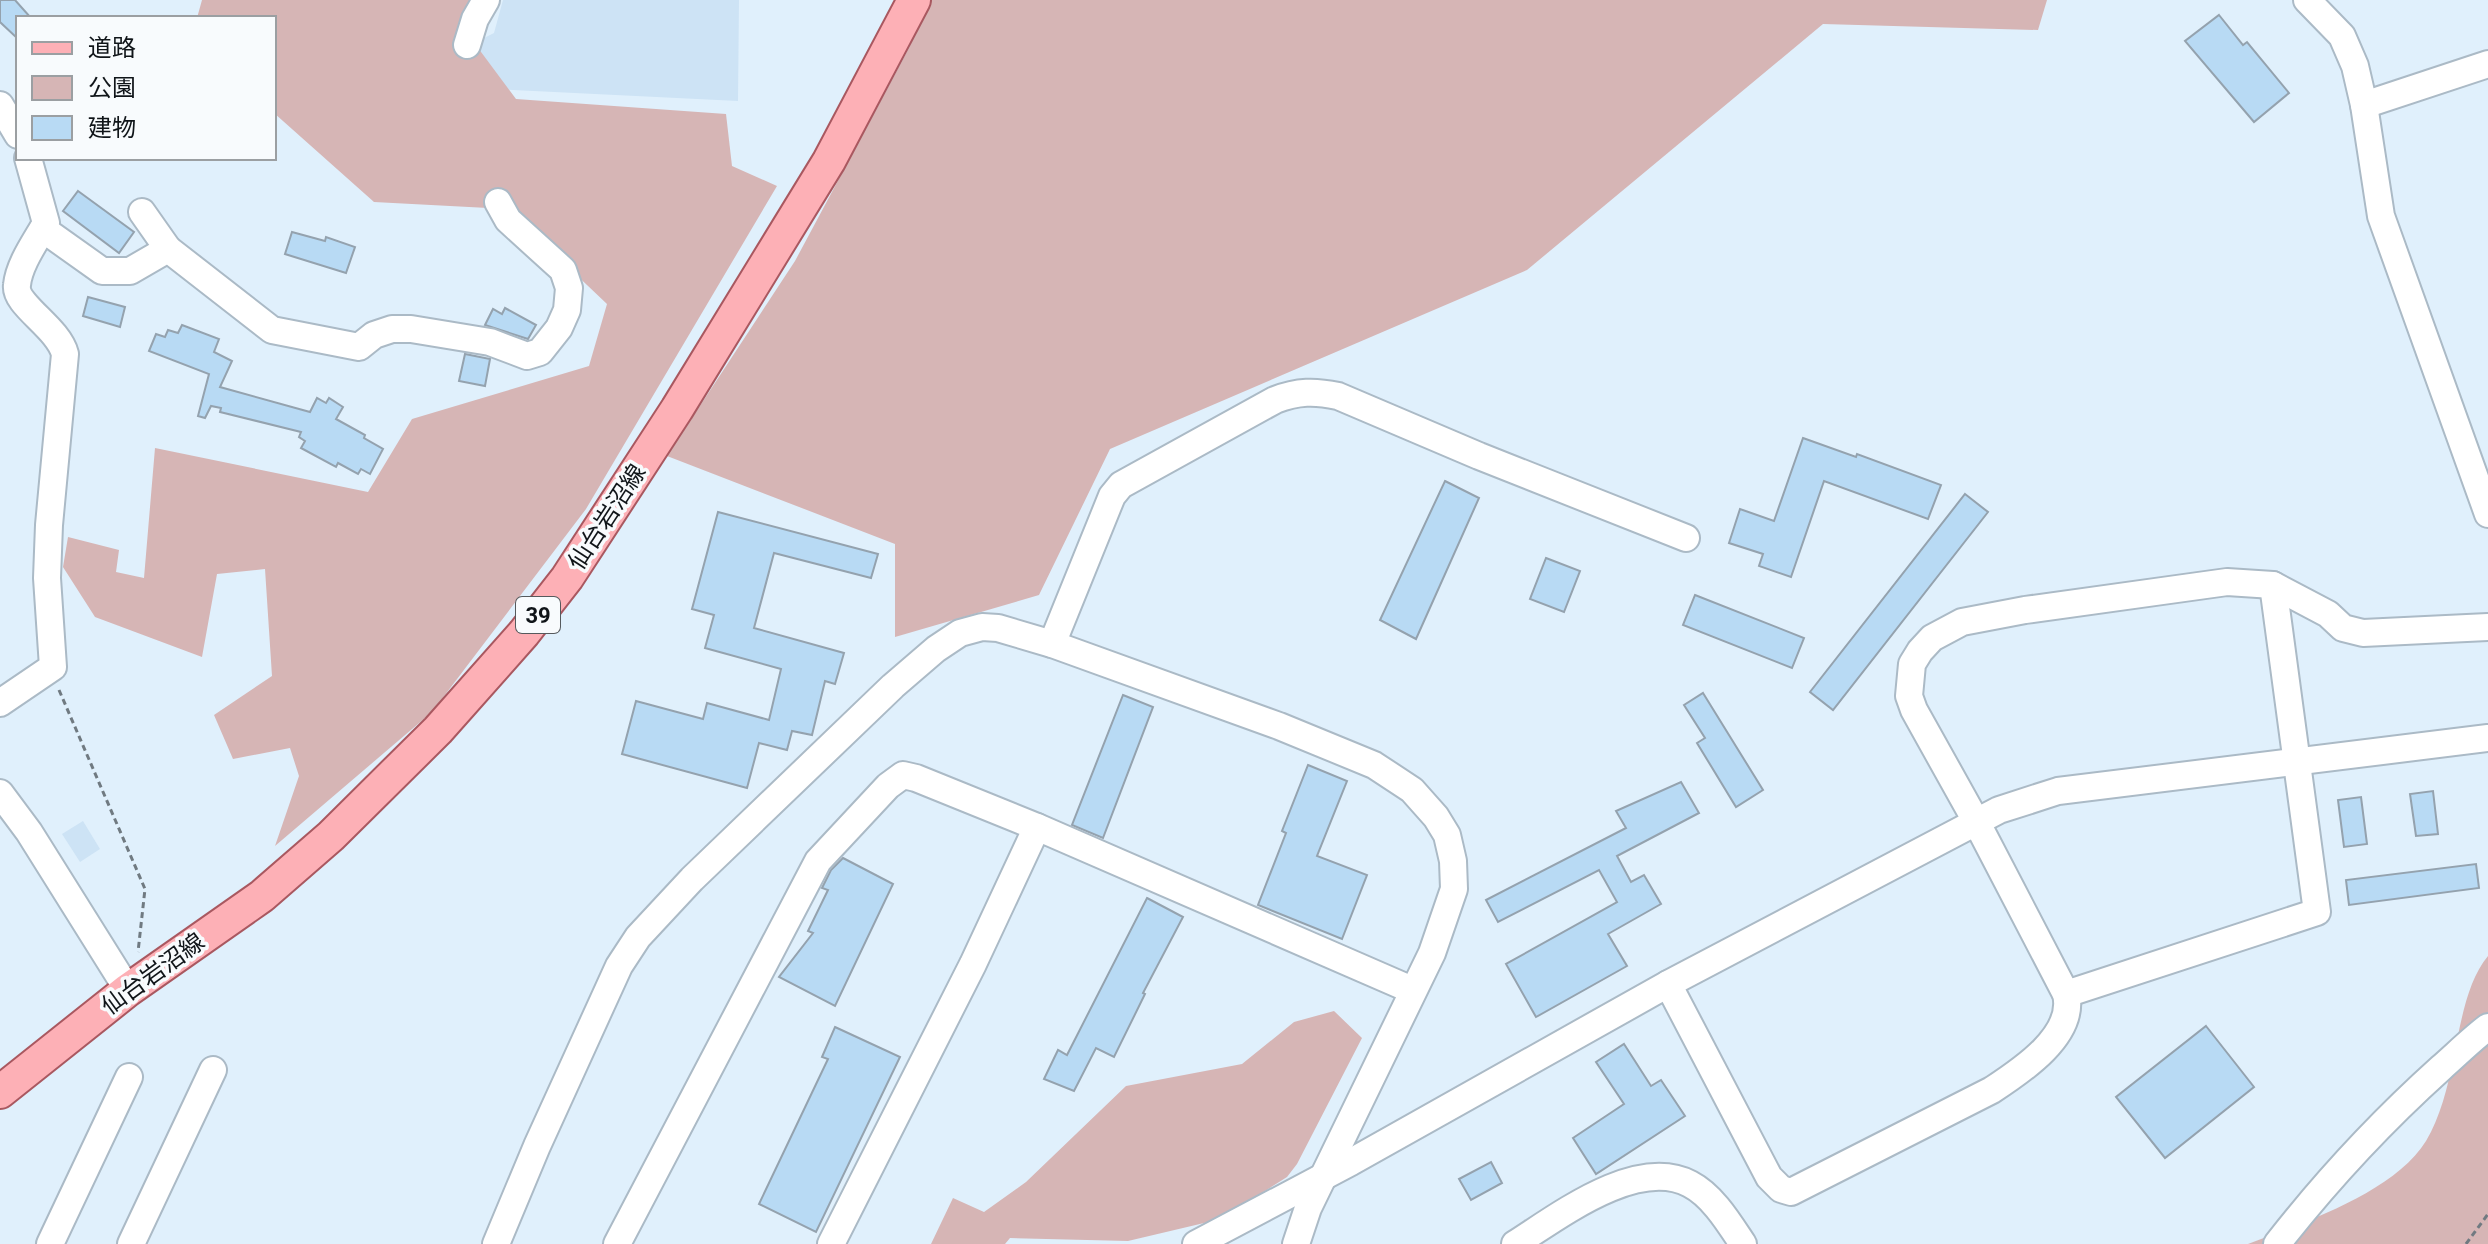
<svg xmlns="http://www.w3.org/2000/svg" width="2488" height="1244" viewBox="0 0 2488 1244" font-family="Roboto,'Noto Sans JP',sans-serif">
<style>
.built{fill:#cde3f5}
.green{fill:#d6b5b5}
.building{fill:#b8daf4;stroke:#94a2ae;stroke-width:2}
.lines{fill:none;stroke-linecap:round;stroke-linejoin:round}
.minor-casing{stroke:#abbac6;stroke-width:30}
.major-casing{stroke:#a95860;stroke-width:36}
.path{stroke:#707a81;stroke-width:3;stroke-dasharray:6 4;stroke-linecap:butt}
.minor{stroke:#fff;stroke-width:26}
.major{stroke:#fdb0b6;stroke-width:32}
.labels{text-anchor:middle;stroke-width:7;stroke-linejoin:round;paint-order:stroke}
.shield{fill:#f8fbfd;stroke:#565a5d;stroke-width:2}
.shield-label{font-size:22px;font-weight:bold;fill:#101519}
.street-label{font-size:24px;fill:#101519;stroke:#f8fbfd}
</style>
<rect width="100%" height="100%" fill="#e0f0fc"/>
<!-- built -->
<g class="built">
<path d="M 503,0 L 739,0 L 738,101 L 472,88 L 480,40 L 494,33 Z"/>
<path d="M 83,821 L 100,849 L 80,862 L 62,834 Z"/>
</g>
<!-- green -->
<g class="green">
<path d="M 202,0 L 491,0 L 461,25 L 516,99 L 726,114 L 732,166 L 777,186 L 586,509 L 432,712 L 275,846 L 299,776 L 290,748 L 233,759 L 214,715 L 272,676 L 265,569 L 217,574 L 202,657 L 95,617 L 63,567 L 68,537 L 119,550 L 116,572 L 144,578 L 155,448 L 368,492 L 412,419 L 589,366 L 607,304 L 507,209 L 374,202 L 274,113 L 274,18 L 197,18 Z"/>
<path d="M 930,0 L 2047,0 L 2038,30 L 1823,24 L 1527,270 L 1110,449 L 1039,595 L 895,637 L 895,544 L 667,456 L 795,261 L 909,48 Z"/>
<path d="M 2488,956 L 2488,1244 L 2248,1244 C 2302,1223 2394,1193 2426,1141 C 2440,1118 2448,1086 2453,1060 C 2460,1028 2466,982 2488,956 Z"/>
<path d="M 1334,1011 L 1362,1038 L 1297,1164 L 1287,1177 L 1221,1219 L 1128,1241 L 1010,1238 L 1005,1244 L 931,1244 L 953,1198 L 984,1212 L 1026,1182 L 1126,1086 L 1242,1064 L 1294,1022 Z"/>
</g>
<!-- building -->
<g class="building">
<path d="M 0,0 L 15,0 L 31,18 L 18,18 L 18,39 L 0,22 Z"/>
<path d="M 2219,15 L 2243,45 L 2247,42 L 2289,93 L 2254,122 L 2185,41 Z"/>
<path d="M 78,191 L 134,232 L 119,253 L 63,211 Z"/>
<path d="M 292,232 L 325,241 L 326,237 L 355,247 L 346,273 L 285,254 Z"/>
<path d="M 88,297 L 125,307 L 120,327 L 83,316 Z"/>
<path d="M 505,308 L 536,325 L 528,339 L 485,325 L 493,309 L 502,314 Z"/>
<path d="M 182,325 L 219,339 L 214,352 L 232,361 L 220,387 L 310,412 L 317,398 L 326,403 L 329,398 L 343,407 L 336,419 L 365,435 L 364,438 L 383,449 L 370,474 L 361,469 L 358,474 L 338,463 L 336,467 L 301,448 L 305,441 L 299,437 L 301,432 L 220,412 L 221,408 L 211,406 L 205,418 L 198,416 L 209,374 L 149,351 L 156,334 L 165,337 L 168,330 L 178,333 Z"/>
<path d="M 465,354 L 490,359 L 485,386 L 459,381 Z"/>
<path d="M 1803,438 L 1856,457 L 1857,454 L 1941,485 L 1928,519 L 1824,481 L 1791,577 L 1759,566 L 1763,554 L 1729,543 L 1740,509 L 1774,521 Z"/>
<path d="M 1445,481 L 1479,498 L 1416,639 L 1380,620 Z"/>
<path d="M 1965,494 L 1988,512 L 1833,710 L 1810,692 Z"/>
<path d="M 718,512 L 878,554 L 871,578 L 774,553 L 754,628 L 844,653 L 835,684 L 825,681 L 812,735 L 792,731 L 787,750 L 759,743 L 747,788 L 622,754 L 636,701 L 703,719 L 707,703 L 769,720 L 781,669 L 705,648 L 714,615 L 692,609 Z"/>
<path d="M 1546,558 L 1580,571 L 1564,612 L 1530,599 Z"/>
<path d="M 1695,595 L 1804,638 L 1792,668 L 1683,625 Z"/>
<path d="M 1703,693 L 1763,790 L 1736,807 L 1697,743 L 1705,738 L 1684,705 Z"/>
<path d="M 1123,695 L 1153,707 L 1103,838 L 1072,825 Z"/>
<path d="M 1308,765 L 1347,781 L 1317,856 L 1367,875 L 1342,939 L 1258,905 L 1286,833 L 1282,831 Z"/>
<path d="M 1681,782 L 1699,813 L 1617,856 L 1631,882 L 1644,875 L 1661,904 L 1608,934 L 1627,966 L 1536,1017 L 1506,964 L 1617,902 L 1599,870 L 1498,922 L 1486,900 L 1626,828 L 1616,811 Z"/>
<path d="M 2433,791 L 2438,834 L 2416,836 L 2410,794 Z"/>
<path d="M 2361,797 L 2367,844 L 2344,847 L 2338,800 Z"/>
<path d="M 843,858 L 893,884 L 835,1006 L 779,977 L 813,933 L 808,931 L 828,890 L 822,888 L 831,870 Z"/>
<path d="M 2476,864 L 2479,888 L 2349,905 L 2346,880 Z"/>
<path d="M 1147,898 L 1183,917 L 1143,993 L 1145,994 L 1114,1057 L 1096,1048 L 1074,1091 L 1044,1079 L 1058,1050 L 1067,1055 Z"/>
<path d="M 2206,1026 L 2254,1087 L 2165,1158 L 2116,1097 Z"/>
<path d="M 835,1027 L 900,1057 L 816,1232 L 759,1204 L 828,1059 L 822,1057 Z"/>
<path d="M 1624,1044 L 1651,1086 L 1661,1080 L 1685,1116 L 1596,1174 L 1573,1138 L 1624,1104 L 1596,1062 Z"/>
<path d="M 1491,1162 L 1502,1183 L 1471,1200 L 1459,1179 Z"/>
</g>
<g class="lines">
<defs>
<g id="minor">
<path d="M 2307,0 L 2342,36 L 2355,66 L 2364,105 L 2381,216 L 2488,514"/>
<path d="M 467,45 L 475,19 L 486,0"/>
<path d="M 0,105 L 18,135"/>
<path d="M 2364,105 L 2488,64"/>
<path d="M 142,212 L 168,249"/>
<path d="M 43,229 L 102,271 L 130,271 L 168,249 L 272,330 L 359,347 L 374,335 L 392,329 L 411,329 L 490,342 L 527,356 L 540,352 L 559,328 L 567,310 L 569,288 L 563,270 L 508,220 L 498,202"/>
<path d="M 1052,644 L 1112,496 L 1121,485 L 1275,400 C 1298,391 1315,391 1338,396 L 1479,456 L 1686,538"/>
<path d="M 0,703 L 53,667 L 47,578 L 49,525 L 65,354 C 58,327 14,305 17,285 C 19,264 36,241 46,223 L 28,158"/>
<path d="M 0,793 L 29,832 L 128,990"/>
<path d="M 1037,827 L 1412,990"/>
<path d="M 1668,984 L 1769,1177 L 1781,1189 L 1791,1192 L 1992,1090 C 2021,1071 2076,1035 2066,994 L 1977,823 L 1914,710 L 1909,696 L 1912,664 L 1920,651 L 1932,638 L 1962,622 L 2025,610 L 2227,582 L 2273,585 L 2328,614 L 2343,628 L 2363,633 L 2488,627"/>
<path d="M 2066,994 L 2317,912 L 2273,585"/>
<path d="M 50,1244 L 129,1077"/>
<path d="M 131,1244 L 213,1070"/>
<path d="M 496,1244 L 537,1146 L 619,966 L 638,937 L 692,879 L 893,686 L 936,649 L 960,633 L 982,627 L 998,628 L 1052,644 L 1279,726 L 1374,765 L 1412,790 L 1436,817 L 1447,835 L 1453,861 L 1454,889 L 1432,953 L 1308,1208 L 1296,1244"/>
<path d="M 617,1244 L 818,861 L 888,786 L 903,775 L 916,778 L 1037,827 L 973,964 L 831,1244"/>
<path d="M 1196,1244 L 1351,1162 L 1668,984 L 1999,810 L 2058,791 L 2488,738"/>
<path d="M 1515,1244 C 1559,1216 1637,1156 1690,1184 C 1713,1196 1729,1223 1743,1244"/>
<path d="M 2277,1244 C 2327,1180 2381,1122 2441,1068 C 2457,1054 2472,1039 2488,1027"/>
</g>
<path id="major" d="M 0,1092 L 128,990 L 262,896 L 331,836 L 438,730 L 524,633 L 567,578 L 677,409 L 829,161 L 914,0"/>
</defs>
<!-- minor casing -->
<use href="#minor" class="minor-casing"/>
<!-- major casing -->
<use href="#major" class="major-casing"/>
<!-- path -->
<g class="path">
<path d="M 59,690 L 145,889 L 138,952"/>
<path d="M 2466,1244 L 2488,1214"/>
</g>
<!-- minor -->
<use href="#minor" class="minor"/>
<!-- major -->
<use href="#major" class="major"/>
</g>
<g class="labels">
<!-- shield labels -->
<rect class="shield" x="516" y="597" width="44" height="36" rx="6"/>
<g class="shield-label">
<text x="538" y="623">39</text>
</g>
<!-- street labels -->
<g class="street-label">
<text transform="translate(607 517) rotate(-57)" y="8">仙台岩沼線</text>
<text transform="translate(153 974) rotate(-36)" y="8">仙台岩沼線</text>
</g>
</g>
<!-- legend -->
<rect x="16" y="16" width="260" height="144" fill="#f8fbfd" stroke="#9b9fa2" stroke-width="2"/>
<rect x="32" y="42" width="40" height="12" fill="#fdb0b6" stroke="#9b9fa2" stroke-width="2"/>
<text x="88" y="56" font-size="24" fill="#101519">道路</text>
<rect x="32" y="76" width="40" height="24" fill="#d6b5b5" stroke="#9b9fa2" stroke-width="2"/>
<text x="88" y="96" font-size="24" fill="#101519">公園</text>
<rect x="32" y="116" width="40" height="24" fill="#b8daf4" stroke="#9b9fa2" stroke-width="2"/>
<text x="88" y="136" font-size="24" fill="#101519">建物</text>
</svg>
